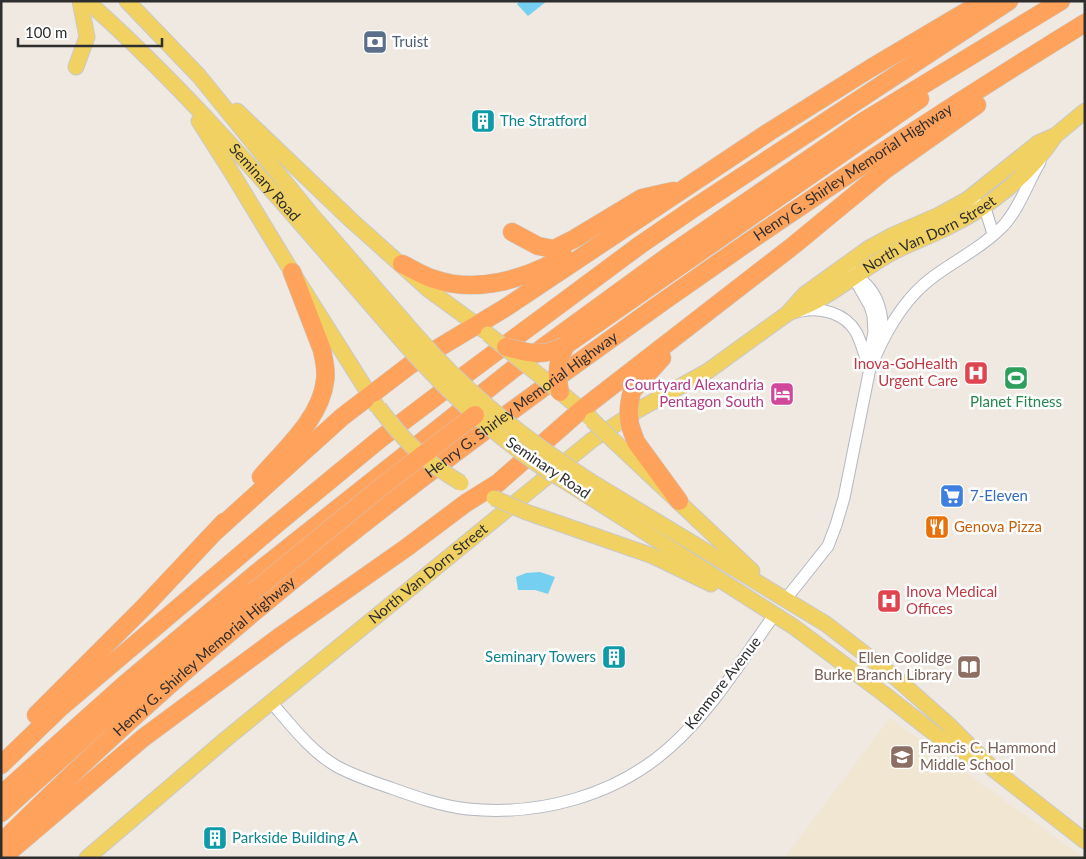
<svg xmlns="http://www.w3.org/2000/svg" width="1086" height="859" viewBox="0 0 1086 859" font-family="Lato,sans-serif">
<style>
.education{fill:#f0e6d1}
.water{fill:#75cff0}
.lines{fill:none;stroke-linecap:round;stroke-linejoin:round}
.minor-casing{stroke:#b4b7c1;stroke-width:13}
.major-casing{stroke:#c9c9c9;stroke-width:17}
.highway-casing{stroke:#c9c9c9;stroke-width:19}
.minor{stroke:#fff;stroke-width:11}
.major{stroke:#f2d163;stroke-width:15}
.highway{stroke:#ffa35c;stroke-width:18}
.major-bridge-casing{stroke:#c9c9c9;stroke-width:17;stroke-linecap:butt}
.highway-bridge-casing{stroke:#c9c9c9;stroke-width:19;stroke-linecap:butt}
.major-bridge{stroke:#f2d163;stroke-width:15}
.highway-bridge{stroke:#ffa35c;stroke-width:18}
.labels{text-anchor:middle;stroke-width:5;stroke-linejoin:round;paint-order:stroke}
.service-label{font-size:15px;fill:#4e5e75;stroke:#fff;text-anchor:start}
.culture-label{font-size:15px;fill:#0d838f;stroke:#fff;text-anchor:start}
.street-label{font-size:15px;fill:#2e2e2e;stroke:#fff}
.health-label{font-size:15px;fill:#be3a42;stroke:#fff;text-anchor:end}
.hotel-label{font-size:15px;fill:#b23c85;stroke:#fff;text-anchor:end}
.leisure-label{font-size:15px;fill:#27864d;stroke:#fff}
.shop-label{font-size:15px;fill:#366cbe;stroke:#fff;text-anchor:start}
.food-label{font-size:15px;fill:#c56008;stroke:#fff;text-anchor:start}
.education-label{font-size:15px;fill:#785e54;stroke:#fff;text-anchor:end}
</style>
<rect width="100%" height="100%" fill="#efe9e1"/>
<!-- education -->
<path class="education" d="M 890,718 L 1051,834 L 1084,858 L 784,858 Z"/>
<!-- water -->
<g class="water">
<path d="M 520,1 L 547,1 L 528,16 L 517,4 Z"/>
<path d="M 540,572 L 555,577 L 548,594 L 535,590 L 518,590 L 516,577 L 526,573 Z"/>
</g>
<g class="lines">
<defs>
<g id="minor">
<path d="M 977,204 L 985,208 L 993,234"/>
<path d="M 856,277 C 878,289 885,316 881,339"/>
<path d="M 801,311 C 821,307 845,313 856,332 C 861,341 863,351 867,361"/>
<path d="M 875,357 C 888,327 906,297 933,277 C 956,260 984,246 1004,225 C 1020,207 1028,182 1040,162"/>
<path d="M 785,600 L 828,546 L 836,525 L 844,498 L 870,368 L 870,352 L 874,332 L 873,316 L 870,306 L 858,285 L 856,277 L 852,271"/>
<path d="M 271,702 C 291,725 311,752 338,767 C 355,776 373,782 391,788 C 416,797 441,806 468,809 C 539,816 615,796 669,748 C 710,712 740,663 772,618"/>
</g>
<g id="major">
<path id="s1" d="M 87,1 C 203,104 302,226 404,343"/>
<path d="M 127,1 L 199,76 L 311,214 L 415,334"/>
<path d="M 76,67 L 87,37 L 80,1"/>
<path d="M 237,111 L 351,220 L 429,290 L 485,331"/>
<path d="M 199,121 L 232,173 L 292,272 L 376,405"/>
<path id="s2" d="M 791,312 C 828,299 850,278 883,258 C 903,245 927,238 948,227 C 990,207 1029,175 1055,136"/>
<path d="M 560,392 L 590,417"/>
<path d="M 617,444 L 752,571"/>
<path d="M 590,481 L 826,624 L 896,678 L 948,724 L 993,769 L 1085,841"/>
<path d="M 579,490 L 794,627 L 884,694 L 939,737 L 972,757"/>
<path d="M 526,512 L 653,556 L 711,584"/>
<path id="s3" d="M 87,858 L 226,739 L 592,440 L 638,410 L 708,371 L 787,314 L 805,294 L 869,248 L 893,235 L 939,215 L 968,199 L 1038,143 L 1056,135 L 1085,111"/>
</g>
<g id="highway">
<path d="M 512,232 L 538,246 L 554,249 L 574,239 L 642,198 L 673,191"/>
<path d="M 402,264 C 413,269 423,276 434,279 C 477,294 525,279 564,257"/>
<path d="M 566,345 L 920,99"/>
<path d="M 632,391 L 662,358"/>
<path d="M 633,434 L 636,442 L 679,501"/>
<path d="M 261,477 C 284,450 321,418 325,381 C 327,371 324,360 322,350 L 292,272"/>
<path d="M 217,530 L 342,417 L 410,365 L 505,308 L 769,132 L 871,68 L 984,1"/>
<path d="M 36,715 L 145,606 L 224,522"/>
<path d="M 1,765 L 60,708 L 278,523 L 380,439 L 438,395 L 640,245 L 694,208 L 1009,1"/>
<path d="M 1,795 L 125,684 L 254,575 L 512,370 L 671,254 L 864,121 L 1061,1"/>
<path d="M 1,813 L 116,709 L 253,592"/>
<path id="s4" d="M 1,843 C 84,761 170,682 259,608 C 366,519 477,435 590,354 C 751,237 916,127 1085,23"/>
<path d="M 2,858 L 143,738 L 282,635 L 406,548 L 466,503 L 498,483 L 581,410 L 794,245 L 885,170 L 977,105"/>
</g>
</defs>
<!-- minor casing -->
<use href="#minor" class="minor-casing"/>
<!-- major casing -->
<use href="#major" class="major-casing"/>
<!-- highway casing -->
<use href="#highway" class="highway-casing"/>
<!-- minor -->
<use href="#minor" class="minor"/>
<!-- major -->
<use href="#major" class="major"/>
<!-- highway -->
<use href="#highway" class="highway"/>
<defs>
<g id="major-bridge">
<path d="M 415,334 C 467,394 525,439 590,481"/>
<path d="M 488,334 L 560,392"/>
<path d="M 404,343 C 443,387 485,427 533,461 C 548,472 564,480 579,490"/>
<path d="M 379,408 C 405,442 424,461 461,483"/>
<path d="M 592,420 L 617,444"/>
<path d="M 494,498 L 526,512"/>
</g>
<g id="highway-bridge">
<path d="M 506,347 C 529,353 543,358 566,345"/>
<path d="M 632,391 C 628,407 627,419 633,434"/>
<path d="M 560,392 C 556,374 557,361 566,345"/>
<path d="M 253,592 L 381,487 L 475,415"/>
</g>
</defs>
<!-- major-bridge casing -->
<use href="#major-bridge" class="major-bridge-casing"/>
<!-- highway-bridge casing -->
<use href="#highway-bridge" class="highway-bridge-casing"/>
<!-- major-bridge -->
<use href="#major-bridge" class="major-bridge"/>
<!-- highway-bridge -->
<use href="#highway-bridge" class="highway-bridge"/>
</g>
<!-- icons -->
<defs>
<symbol id="bank-square" viewBox="-11 -11 22 22"><rect x="-9" y="-9" width="18" height="18" rx="4" fill="#5c6f8a" stroke="#fff"/><path d="M-6-4H6V4H-6ZM0-2.3a2.3 2.3 0 1 0 0 4.6a2.3 2.3 0 1 0 0-4.6Z" fill="#fff"/></symbol>
<symbol id="building-square" viewBox="-11 -11 22 22"><rect x="-9" y="-9" width="18" height="18" rx="4" fill="#0f9aa8" stroke="#fff"/><path d="M-4-6H4V6H1V3H-1V6H-4ZM-2.5-4.3h1.7v1.8h-1.7ZM.8-4.3h1.7v1.8H.8ZM-2.5-1h1.7V.8h-1.7ZM.8-1h1.7V.8H.8Z" fill="#fff"/></symbol>
<symbol id="hospital-square" viewBox="-11 -11 22 22"><rect x="-9" y="-9" width="18" height="18" rx="4" fill="#e0444e" stroke="#fff"/><path d="M-5-5h3v3.5h4V-5h3V5h-3V1.5h-4V5h-3Z" fill="#fff"/></symbol>
<symbol id="stadium-square" viewBox="-11 -11 22 22"><rect x="-9" y="-9" width="18" height="18" rx="4" fill="#2e9e5b" stroke="#fff"/><path d="M0-5a6.5 5 0 1 0 0 10a6.5 5 0 1 0 0-10ZM-3.5-1.8h7v3.6h-7Z" fill="#fff"/></symbol>
<symbol id="hotel-square" viewBox="-11 -11 22 22"><rect x="-9" y="-9" width="18" height="18" rx="4" fill="#d1479c" stroke="#fff"/><path d="M-6-4.5h1.5V1H6V5H4.5V3h-9V5H-6ZM-4 0a1.8 1.8 0 1 1 3.6 0ZM.5 0V-2.5h3Q6-2.5 6 0Z" fill="#fff"/></symbol>
<symbol id="supermarket-square" viewBox="-11 -11 22 22"><rect x="-9" y="-9" width="18" height="18" rx="4" fill="#3f7fe0" stroke="#fff"/><path d="M-6-5.5h2.5l.6 2H6L4.5 2H-2.5L-4.4-4H-6ZM-1.5 3.2a1.3 1.3 0 1 0 .1 0ZM3 3.2a1.3 1.3 0 1 0 .1 0Z" fill="#fff"/></symbol>
<symbol id="restaurant-square" viewBox="-11 -11 22 22"><rect x="-9" y="-9" width="18" height="18" rx="4" fill="#e8710a" stroke="#fff"/><path d="M-5-6h1v4h1v-4h1v4h1v-4h1v5L-1.5 .5V6h-2V.5L-5-1ZM5-6V6H3V1.5H1.5Q1.5-4 5-6Z" fill="#fff"/></symbol>
<symbol id="library-square" viewBox="-11 -11 22 22"><rect x="-9" y="-9" width="18" height="18" rx="4" fill="#8d6e63" stroke="#fff"/><path d="M-6-4Q-3-5.5-.7-3.5V5Q-3 3-6 4ZM6-4Q3-5.5 .7-3.5V5Q3 3 6 4Z" fill="#fff"/></symbol>
<symbol id="school-square" viewBox="-11 -11 22 22"><rect x="-9" y="-9" width="18" height="18" rx="4" fill="#8d6e63" stroke="#fff"/><path d="M0-5L7-2L0 1L-7-2ZM-4 1L0 2.5L4 1V4Q0 6-4 4Z" fill="#fff"/></symbol>
</defs>
<g fill-rule="evenodd">
<use href="#bank-square" x="361" y="28" width="28" height="28"/>
<use href="#building-square" x="469" y="107" width="28" height="28"/>
<use href="#hospital-square" x="962" y="359" width="28" height="28"/>
<use href="#stadium-square" x="1002" y="364" width="28" height="28"/>
<use href="#hotel-square" x="768" y="380" width="28" height="28"/>
<use href="#supermarket-square" x="938" y="482" width="28" height="28"/>
<use href="#restaurant-square" x="923" y="513" width="28" height="28"/>
<use href="#hospital-square" x="875" y="587" width="28" height="28"/>
<use href="#building-square" x="600" y="643" width="28" height="28"/>
<use href="#library-square" x="955" y="653" width="28" height="28"/>
<use href="#school-square" x="888" y="743" width="28" height="28"/>
<use href="#building-square" x="201" y="824" width="28" height="28"/>
</g>
<g class="labels">
<!-- service labels -->
<g class="service-label">
<text x="392" y="47">Truist</text>
</g>
<!-- culture labels -->
<g class="culture-label">
<text x="500" y="126">The Stratford</text>
<text x="596" y="662" text-anchor="end">Seminary Towers</text>
<text x="232" y="843">Parkside Building A</text>
</g>
<!-- street labels -->
<g class="street-label">
<text dy="5" stroke="none"><textPath href="#s4" startOffset="1086">Henry G. Shirley Memorial Highway</textPath></text>
<text dy="5" stroke="none"><textPath href="#s1" startOffset="254">Seminary Road</textPath></text>
<text dy="5" stroke="none"><textPath href="#s2" startOffset="159">North Van Dorn Street</textPath></text>
<text dy="5" stroke="none"><textPath href="#s4" startOffset="681">Henry G. Shirley Memorial Highway</textPath></text>
<text transform="translate(548 468) rotate(34)" y="5">Seminary Road</text>
<text dy="5" stroke="none"><textPath href="#s3" startOffset="444">North Van Dorn Street</textPath></text>
<text dy="5" stroke="none"><textPath href="#s4" startOffset="276">Henry G. Shirley Memorial Highway</textPath></text>
<text transform="translate(723 683) rotate(-52)" y="5">Kenmore Avenue</text>
</g>
<!-- health labels -->
<g class="health-label">
<text x="958" y="369">Inova-GoHealth<tspan x="958" dy="17">Urgent Care</tspan></text>
<text x="906" y="597" text-anchor="start">Inova Medical<tspan x="906" dy="17">Offices</tspan></text>
</g>
<!-- hotel labels -->
<g class="hotel-label">
<text x="764" y="390">Courtyard Alexandria<tspan x="764" dy="17">Pentagon South</tspan></text>
</g>
<!-- leisure labels -->
<g class="leisure-label">
<text x="1016" y="407">Planet Fitness</text>
</g>
<!-- shop labels -->
<g class="shop-label">
<text x="970" y="501">7-Eleven</text>
</g>
<!-- food labels -->
<g class="food-label">
<text x="954" y="532">Genova Pizza</text>
</g>
<!-- education labels -->
<g class="education-label">
<text x="952" y="663">Ellen Coolidge<tspan x="952" dy="17">Burke Branch Library</tspan></text>
<text x="920" y="753" text-anchor="start">Francis C. Hammond<tspan x="920" dy="17">Middle School</tspan></text>
</g>
</g>
<!-- border -->
<rect width="1086" height="859" fill="none" stroke="#2e2e2e" stroke-width="5"/>
<!-- scale -->
<path d="M18 38v8h144v-8" fill="none" stroke="#2e2e2e" stroke-width="2.5"/>
<text x="25" y="38" font-size="15" fill="#2e2e2e" stroke="#ffffff" stroke-width="4" paint-order="stroke">100 m</text>
</svg>
